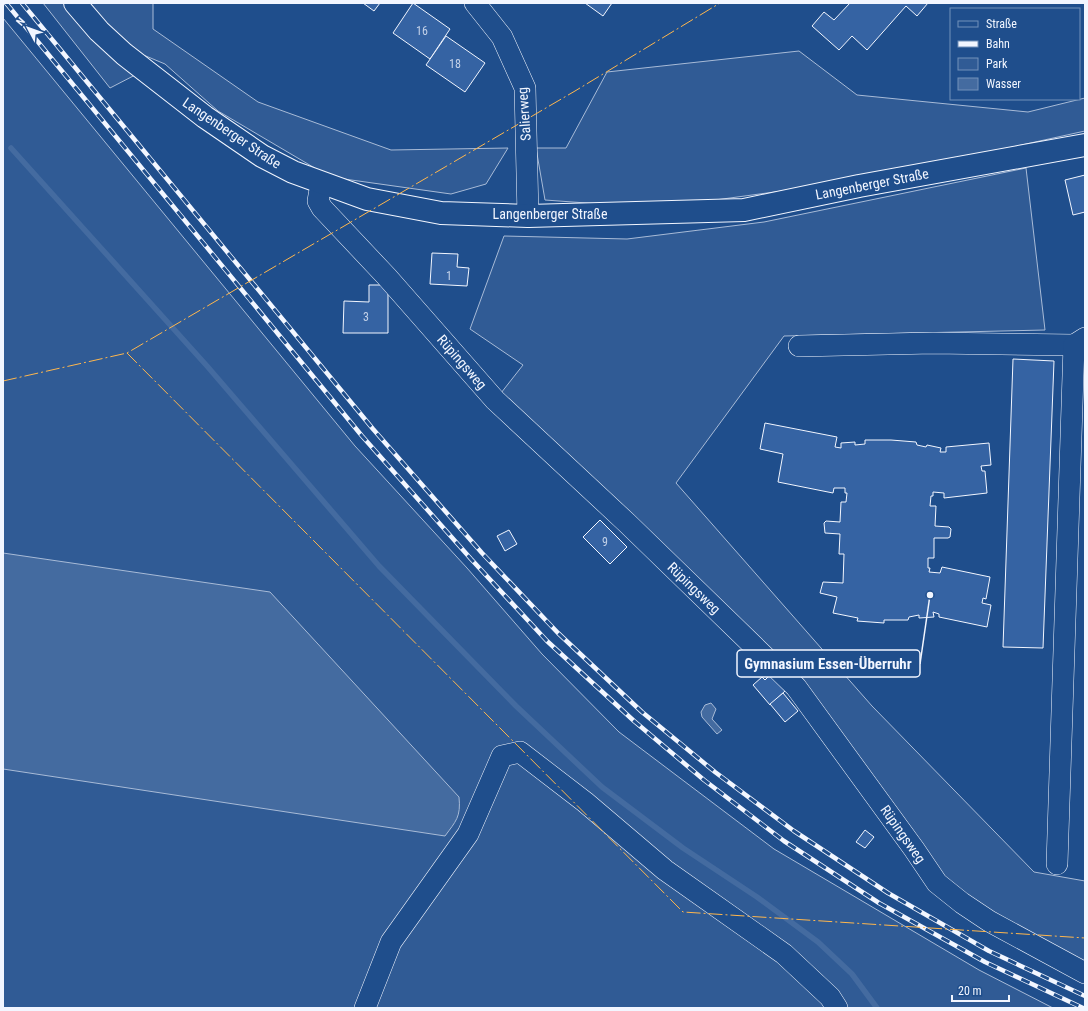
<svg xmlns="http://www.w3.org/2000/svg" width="1088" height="1011" viewBox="0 0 1088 1011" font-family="'Roboto Condensed',sans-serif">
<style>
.green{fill:#305b95;stroke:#a8bbd7}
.water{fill:#446ba0;stroke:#a8bbd7}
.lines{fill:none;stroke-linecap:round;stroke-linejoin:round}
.stream{stroke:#446ba0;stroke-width:5.5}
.building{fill:#3563a3;stroke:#f2f6ff}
.minor-casing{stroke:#f2f6ff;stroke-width:22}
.major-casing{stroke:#f2f6ff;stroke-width:24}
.minor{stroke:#1f4e8c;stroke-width:21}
.major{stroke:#1f4e8c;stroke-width:22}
.rail-casing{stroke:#f2f6ff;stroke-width:4.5}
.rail{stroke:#1f4e8c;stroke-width:3;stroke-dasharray:9;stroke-linecap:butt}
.power{stroke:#ffb74d;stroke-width:1;stroke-dasharray:14 3 2 3;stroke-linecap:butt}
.labels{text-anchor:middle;stroke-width:3;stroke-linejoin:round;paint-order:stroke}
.number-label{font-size:12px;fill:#c3d1e8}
.street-label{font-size:14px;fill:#f2f6ff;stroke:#1f4e8c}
.leader{fill:none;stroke:#f2f6ff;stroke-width:1.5}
.callout-dot{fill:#f2f6ff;stroke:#1f4e8c;stroke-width:1.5}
.callout{fill:#1f4e8c;stroke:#f2f6ff;stroke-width:1.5}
.callout-label{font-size:15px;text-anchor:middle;font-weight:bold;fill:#f2f6ff}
</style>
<rect width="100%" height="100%" fill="#1f4e8c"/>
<!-- green -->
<g class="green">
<path d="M 43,3 L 69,3 L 139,73 L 110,88 Z"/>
<path d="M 83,3 L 153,3 L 153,29 L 258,102 L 391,150 L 508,148 L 486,184 L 451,194 L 330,177 L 218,111 L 165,64 L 129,49 Z"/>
<path d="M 3,18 L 355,446 L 467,568 L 542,654 L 619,732 L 774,849 L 979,970 L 1053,1008 L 3,1008 Z"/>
<path d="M 799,51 L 857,95 L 1028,112 L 1085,98 L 1085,131 L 863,180 L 656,208 L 545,200 L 536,148 L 566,148 L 607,72 Z"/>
<path d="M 1026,168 L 1045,330 L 784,336 L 676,483 L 872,706 L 1034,872 L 1085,881 L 1085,969 L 941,880 L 817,707 L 501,393 L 523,365 L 470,329 L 504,236 L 627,239 L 764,222 Z"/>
</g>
<!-- water -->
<g class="water">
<path d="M 3,553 L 270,592 L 459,797 C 461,817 456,821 445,836 L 3,769 Z"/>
<path d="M 711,703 L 716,709 L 712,719 L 722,730 L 717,734 L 702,717 L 701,712 L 705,705 Z"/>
</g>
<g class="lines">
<!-- stream -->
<path class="stream" d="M 11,148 L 207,366 L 379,566 L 516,706 L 602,787 L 683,848 L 757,897 L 818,942 L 852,974 L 877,1008"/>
</g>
<!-- building -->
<g class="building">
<path d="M 363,3 L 380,3 L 374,11 Z"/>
<path d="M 413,3 L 450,29 L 430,59 L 393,33 Z"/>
<path d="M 585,3 L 612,3 L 603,16 Z"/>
<path d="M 850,3 L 928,3 L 917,16 L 906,6 L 867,50 L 852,36 L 839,50 L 812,26 L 824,12 L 834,20 Z"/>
<path d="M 446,36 L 485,63 L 465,92 L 426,65 Z"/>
<path d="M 1085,175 L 1085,212 L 1073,215 L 1065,180 Z"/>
<path d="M 432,253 L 458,254 L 457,267 L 469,268 L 467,286 L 430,284 Z"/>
<path d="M 369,285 L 388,285 L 388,333 L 343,333 L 344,301 L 369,302 Z"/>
<path d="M 1013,359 L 1054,361 L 1043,648 L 1003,647 Z"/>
<path d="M 765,423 L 837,437 L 835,447 L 841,448 L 841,443 L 855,442 L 855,445 L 865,444 L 865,440 L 891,440 L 916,442 L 917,445 L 926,447 L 927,445 L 941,448 L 940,452 L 946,452 L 946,447 L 989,443 L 991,465 L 981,466 L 982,471 L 985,471 L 987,493 L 944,498 L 944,493 L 933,492 L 933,496 L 931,496 L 930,506 L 936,506 L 935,526 L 949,527 L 951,529 L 950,537 L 948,538 L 934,538 L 934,558 L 928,558 L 928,568 L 930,568 L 929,572 L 940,573 L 942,567 L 990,577 L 986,599 L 983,598 L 982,603 L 991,605 L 987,627 L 939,617 L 939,614 L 933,612 L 934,617 L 919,618 L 919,615 L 909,617 L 908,620 L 884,620 L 884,623 L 857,621 L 858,618 L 833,613 L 837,597 L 820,593 L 823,582 L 843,583 L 844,554 L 839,554 L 840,534 L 825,533 L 824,523 L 826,521 L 840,522 L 841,502 L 846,502 L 847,493 L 845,493 L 845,488 L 834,488 L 833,493 L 778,482 L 783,454 L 760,449 Z"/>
<path d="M 600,520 L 627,547 L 610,564 L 583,537 Z"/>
<path d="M 509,530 L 517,544 L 505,551 L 497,536 Z"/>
<path d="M 771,674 L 785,691 L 770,705 L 753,685 L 762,677 L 765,680 Z"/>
<path d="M 783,693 L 798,711 L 785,722 L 770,704 Z"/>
<path d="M 865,830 L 874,837 L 865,848 L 856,842 Z"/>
</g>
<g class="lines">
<defs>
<g id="minor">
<path d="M 475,3 L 502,37 L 525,88 L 528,216"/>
<path d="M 321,184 L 318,201 L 322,208 L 387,277 L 495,400 L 627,523 L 796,687 L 914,849 L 937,883 L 962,903 L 989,921 L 1085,973"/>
<path d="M 799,346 L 933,343 L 1074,345"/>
<path d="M 1057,864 L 1074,345 L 1085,338"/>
<path d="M 365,1008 L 391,942 L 468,834 L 502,756 L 520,752 L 585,802 L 665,870 L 784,954 L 830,997 L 837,1008"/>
</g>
<path id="major" d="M 75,3 L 99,31 L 124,54 L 205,117 L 262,156 L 293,172 L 367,199 L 441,213 L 528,216 L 744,210 L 859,186 L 1085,145"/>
</defs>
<!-- minor casing -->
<use href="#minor" class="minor-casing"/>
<!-- major casing -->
<use href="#major" class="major-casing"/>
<!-- minor -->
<use href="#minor" class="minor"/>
<!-- major -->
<use href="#major" class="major"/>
<defs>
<g id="rail">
<path d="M 6,3 L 362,436 L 471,559 L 547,641 L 634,721 L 704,780 L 784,841 L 879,903 L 985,962 L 1083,1008"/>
<path d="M 22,3 L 373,429 L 482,553 L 558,633 L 642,712 L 715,772 L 794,831 L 888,893 L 989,951 L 1085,996"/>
</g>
</defs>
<!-- rail casing -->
<use href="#rail" class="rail-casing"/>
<!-- rail -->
<use href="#rail" class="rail"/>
<!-- power -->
<g class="power">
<path d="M 127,353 L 683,912 L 1085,938"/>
<path d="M 3,381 L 127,353 L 575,91 L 720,3"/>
</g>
</g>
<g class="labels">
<!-- number labels -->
<g class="number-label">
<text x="422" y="35">16</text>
<text x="455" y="68">18</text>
<text x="449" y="280">1</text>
<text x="366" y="321">3</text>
<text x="605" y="546">9</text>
</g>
<!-- street labels -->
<g class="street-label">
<text transform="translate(524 114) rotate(-94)" y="5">Salierweg</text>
<text transform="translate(232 133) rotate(34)" y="5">Langenberger Straße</text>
<text transform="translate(872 184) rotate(-11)" y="5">Langenberger Straße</text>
<text x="550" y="219">Langenberger Straße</text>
<text transform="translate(462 362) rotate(49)" y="5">Rüpingsweg</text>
<text transform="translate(694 588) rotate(44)" y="5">Rüpingsweg</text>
<text transform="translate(903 834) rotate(55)" y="5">Rüpingsweg</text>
</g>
</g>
<!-- callouts -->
<path class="leader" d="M930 595L920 664"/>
<circle class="callout-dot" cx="930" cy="595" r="4"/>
<rect class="callout" x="737" y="650" width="183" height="27" rx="4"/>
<g class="callout-label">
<text x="828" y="669">Gymnasium Essen-Überruhr</text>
</g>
<!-- border -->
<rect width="1088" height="1011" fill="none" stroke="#f2f6ff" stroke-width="8"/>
<!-- legend -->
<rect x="950" y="8" width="130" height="92" fill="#1f4e8c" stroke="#7391ba"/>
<rect x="958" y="21" width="20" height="6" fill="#1f4e8c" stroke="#7391ba"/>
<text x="986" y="28" font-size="12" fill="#f2f6ff">Straße</text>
<rect x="958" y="41" width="20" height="6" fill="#f2f6ff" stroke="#7391ba"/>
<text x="986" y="48" font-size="12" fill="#f2f6ff">Bahn</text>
<rect x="958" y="58" width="20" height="12" fill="#305b95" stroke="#7391ba"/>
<text x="986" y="68" font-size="12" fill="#f2f6ff">Park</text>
<rect x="958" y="78" width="20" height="12" fill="#446ba0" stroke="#7391ba"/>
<text x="986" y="88" font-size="12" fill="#f2f6ff">Wasser</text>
<!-- north arrow -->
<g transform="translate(28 28) rotate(311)" stroke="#1f4e8c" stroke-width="3" paint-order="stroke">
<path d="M0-3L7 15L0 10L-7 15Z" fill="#f2f6ff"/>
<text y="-6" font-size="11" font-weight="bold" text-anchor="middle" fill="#f2f6ff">N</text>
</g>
<!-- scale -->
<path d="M952 995v6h57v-6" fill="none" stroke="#f2f6ff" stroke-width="2"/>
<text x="958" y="995" font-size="12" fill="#f2f6ff" stroke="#1f4e8c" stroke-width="3" paint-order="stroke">20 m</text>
</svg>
